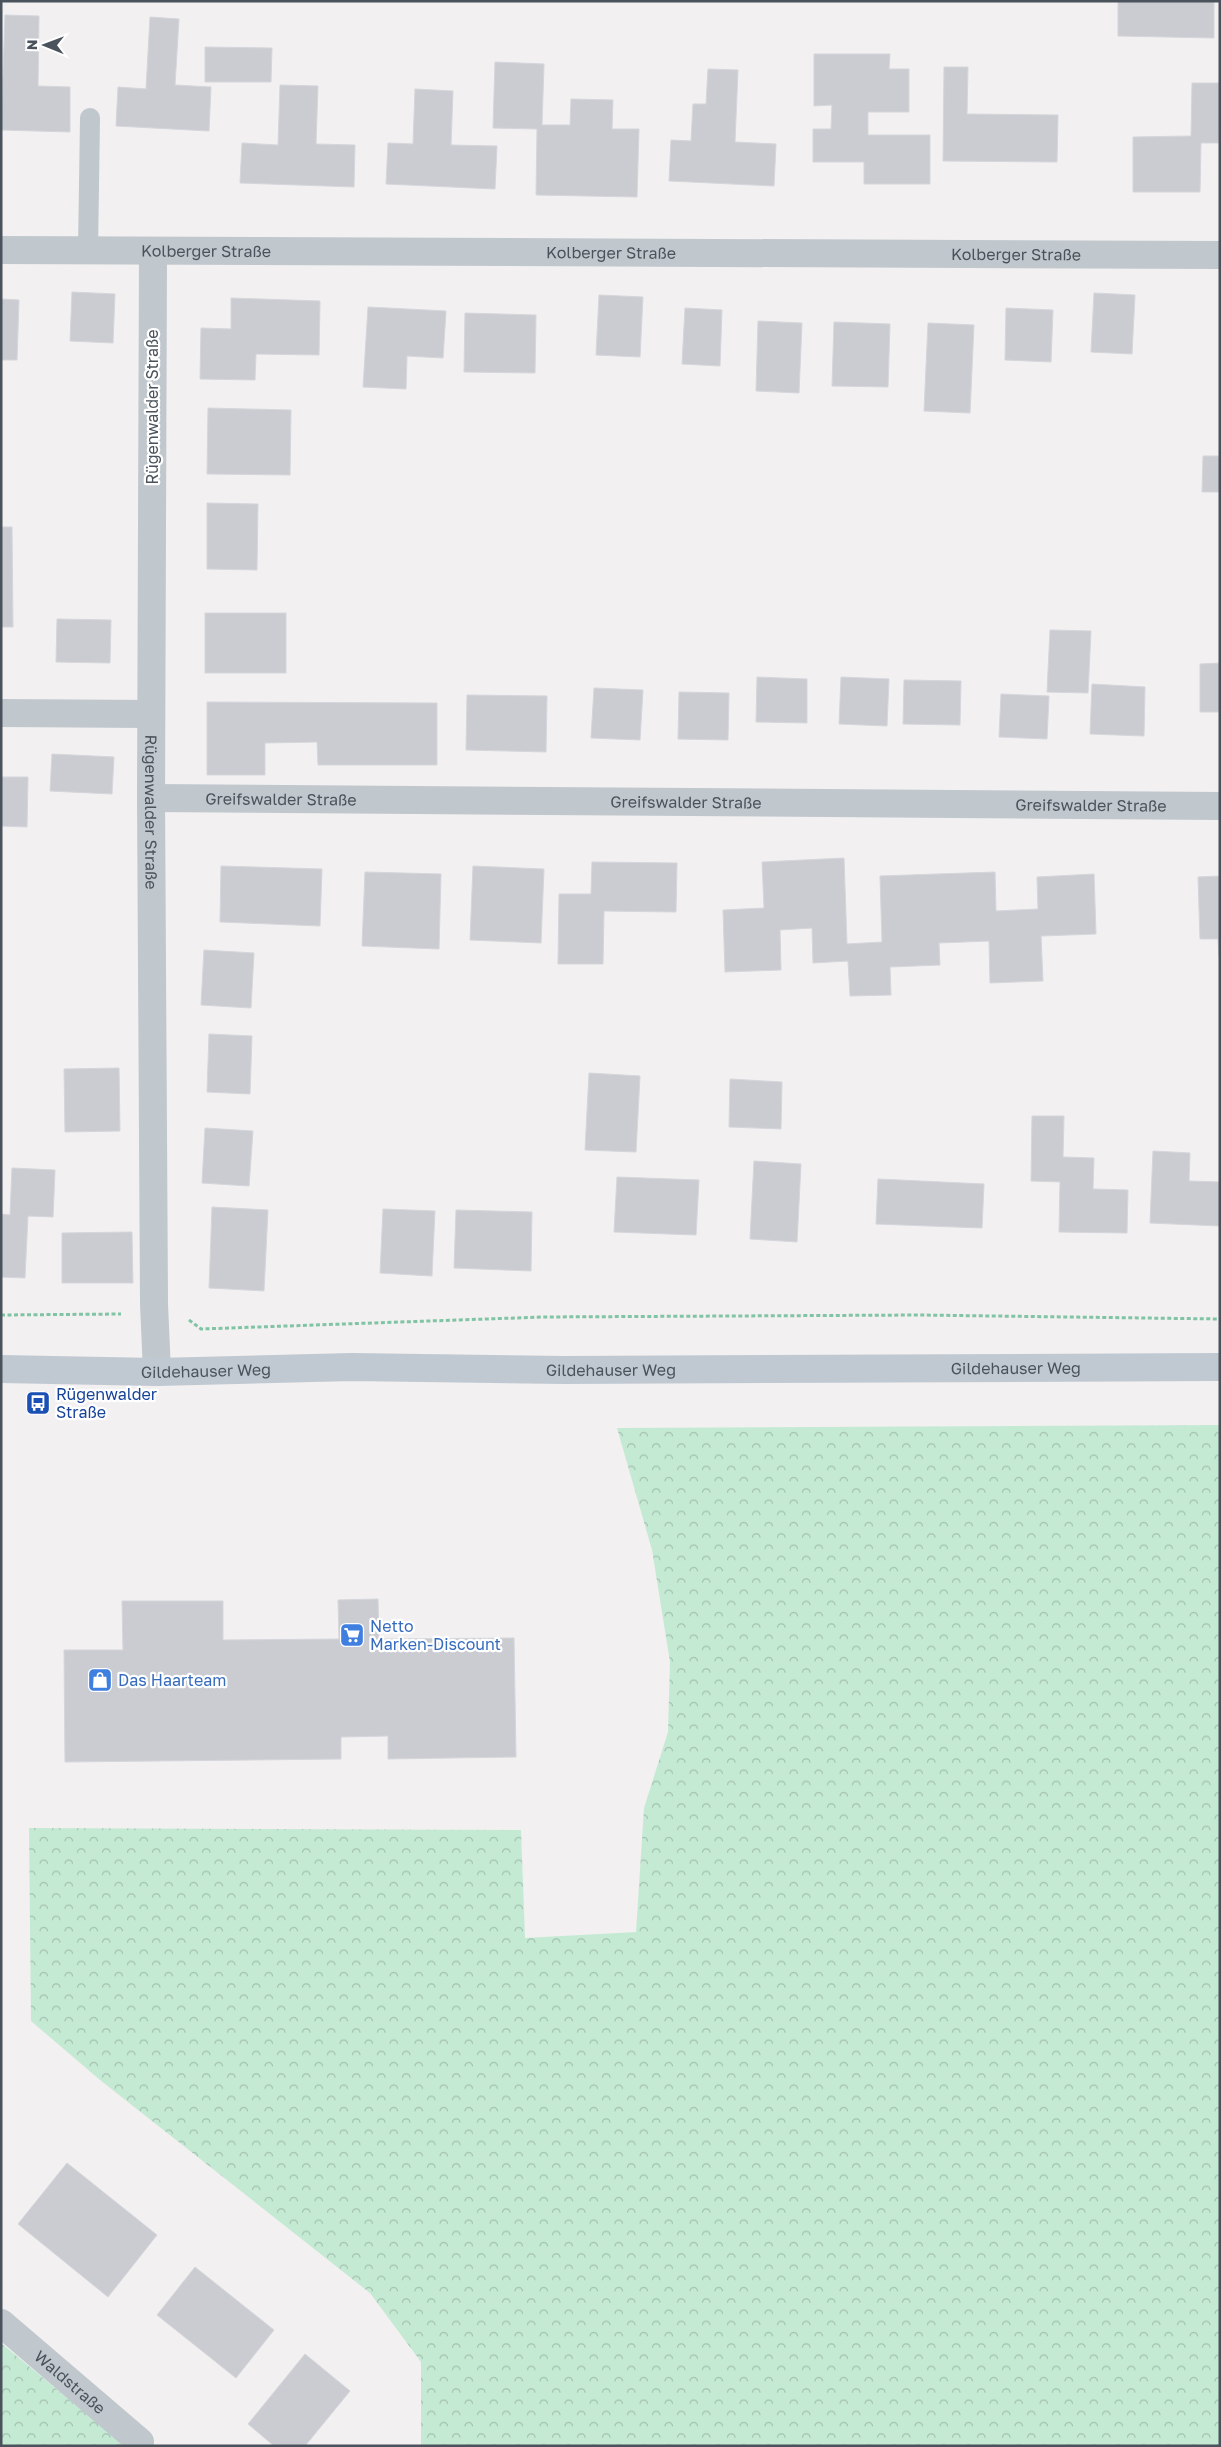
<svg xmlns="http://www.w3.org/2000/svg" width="1221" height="2447" viewBox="0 0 1221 2447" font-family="'Golos Text',sans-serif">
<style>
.forest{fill:url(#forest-crowns)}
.building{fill:#cbccd2;stroke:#d5d6db}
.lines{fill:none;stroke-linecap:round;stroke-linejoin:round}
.path{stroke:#81c4a5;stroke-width:3;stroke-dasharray:4 2.5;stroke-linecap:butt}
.lane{stroke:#c0c7cd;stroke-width:20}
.street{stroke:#c0c7cd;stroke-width:28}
.secondary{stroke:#c0c8d1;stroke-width:28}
.labels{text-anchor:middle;stroke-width:4.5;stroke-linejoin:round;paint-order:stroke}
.street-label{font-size:16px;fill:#4a535b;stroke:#fff}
.transit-label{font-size:16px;fill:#164399;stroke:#fff;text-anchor:start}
.shop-label{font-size:16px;fill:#366cbe;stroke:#fff;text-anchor:start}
</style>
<defs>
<pattern id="forest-crowns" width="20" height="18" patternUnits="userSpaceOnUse" patternTransform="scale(1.25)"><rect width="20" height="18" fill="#c5ead4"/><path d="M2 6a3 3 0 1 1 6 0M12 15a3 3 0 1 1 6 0" fill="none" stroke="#a2c0af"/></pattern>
</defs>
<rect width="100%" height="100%" fill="#f2f0f0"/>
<!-- forest -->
<g class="forest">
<path d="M 1220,1425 L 1220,2446 L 421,2446 L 421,2362 L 370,2293 L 100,2080 L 31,2021 L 29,1828 L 521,1830 L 525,1938 L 636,1932 L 644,1808 L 668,1732 L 670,1662 L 652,1550 L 617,1428 Z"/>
<path d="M 1,2343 L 125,2446 L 1,2446 Z"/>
</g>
<!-- building -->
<g class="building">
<path d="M 1118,1 L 1214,1 L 1214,38 L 1118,36 Z"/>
<path d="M 5,15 L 39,16 L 38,86 L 70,87 L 70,132 L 1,130 Z"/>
<path d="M 150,17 L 179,19 L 175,85 L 211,87 L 209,131 L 116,126 L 118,87 L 146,89 Z"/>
<path d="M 205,47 L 272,48 L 271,82 L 205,82 Z"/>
<path d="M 814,54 L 890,54 L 889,69 L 909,69 L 909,112 L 868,112 L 868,135 L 930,135 L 930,184 L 864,184 L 864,162 L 813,162 L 813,129 L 831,129 L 832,105 L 814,106 Z"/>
<path d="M 495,62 L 544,64 L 542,125 L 570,125 L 571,99 L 613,100 L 612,129 L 639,129 L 637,197 L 536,195 L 537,129 L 493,128 Z"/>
<path d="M 944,67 L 968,67 L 967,114 L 1058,115 L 1057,162 L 943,161 Z"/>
<path d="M 708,69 L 738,70 L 735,142 L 776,144 L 774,186 L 669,181 L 671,140 L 691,141 L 693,104 L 706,104 Z"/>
<path d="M 1192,83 L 1220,83 L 1219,143 L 1201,143 L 1200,192 L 1133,192 L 1133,137 L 1191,136 Z"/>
<path d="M 280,85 L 318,86 L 316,144 L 355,145 L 354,187 L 240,183 L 242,143 L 278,145 Z"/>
<path d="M 415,89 L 453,91 L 451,145 L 497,146 L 495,189 L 386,184 L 388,143 L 413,144 Z"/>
<path d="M 72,292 L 115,294 L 113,343 L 70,341 Z"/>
<path d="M 1094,293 L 1135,295 L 1132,354 L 1091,352 Z"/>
<path d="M 599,295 L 643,297 L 640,357 L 596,355 Z"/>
<path d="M 231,298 L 320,301 L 319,355 L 256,354 L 255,380 L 200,379 L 201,328 L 231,329 Z"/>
<path d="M 1,299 L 19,300 L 17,360 L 1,360 Z"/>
<path d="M 368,307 L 446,311 L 443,358 L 407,356 L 406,389 L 363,387 Z"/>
<path d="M 685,308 L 722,310 L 720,366 L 682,364 Z"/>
<path d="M 1006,308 L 1053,310 L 1051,362 L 1005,360 Z"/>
<path d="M 465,313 L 536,315 L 535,373 L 464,372 Z"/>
<path d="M 758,321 L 802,323 L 799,393 L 756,391 Z"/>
<path d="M 834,322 L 890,324 L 888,387 L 832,386 Z"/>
<path d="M 928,323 L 974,325 L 970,413 L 924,411 Z"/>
<path d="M 208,408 L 291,410 L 290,475 L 207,474 Z"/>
<path d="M 1203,456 L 1220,456 L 1220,492 L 1202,492 Z"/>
<path d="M 207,503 L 258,504 L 257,570 L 207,569 Z"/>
<path d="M 1,527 L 12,527 L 13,627 L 1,627 Z"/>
<rect x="205" y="613" width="81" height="60"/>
<path d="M 57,619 L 111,620 L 110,663 L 56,662 Z"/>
<path d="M 1050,630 L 1091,631 L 1088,693 L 1047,692 Z"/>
<path d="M 1220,663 L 1220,712 L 1200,712 L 1200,664 Z"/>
<path d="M 757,677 L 807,679 L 807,723 L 756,722 Z"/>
<path d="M 841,677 L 889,679 L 887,726 L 839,724 Z"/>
<path d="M 904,680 L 961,681 L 960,725 L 903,724 Z"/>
<path d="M 1092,684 L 1145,687 L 1144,736 L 1090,734 Z"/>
<path d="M 594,688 L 643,690 L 640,740 L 591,738 Z"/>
<path d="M 679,692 L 729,693 L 728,740 L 678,739 Z"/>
<path d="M 1001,694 L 1049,696 L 1047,739 L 999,737 Z"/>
<path d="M 467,695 L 547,696 L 546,752 L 466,750 Z"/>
<path d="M 207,702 L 437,703 L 437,765 L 318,765 L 317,742 L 265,743 L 265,775 L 207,775 Z"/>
<path d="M 52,754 L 114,757 L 112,794 L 50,791 Z"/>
<path d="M 1,777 L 28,777 L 27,827 L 1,826 Z"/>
<path d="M 844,858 L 847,944 L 882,942 L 880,876 L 995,872 L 996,911 L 1038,909 L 1037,877 L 1094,874 L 1096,934 L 1041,936 L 1043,981 L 990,983 L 989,941 L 939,943 L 940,965 L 890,967 L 891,995 L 850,996 L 848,961 L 813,963 L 812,928 L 780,930 L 781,970 L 725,972 L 723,910 L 764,908 L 762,862 Z"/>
<path d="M 592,862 L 677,863 L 676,912 L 604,911 L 603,964 L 558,964 L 559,894 L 591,894 Z"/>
<path d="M 221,866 L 322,869 L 320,926 L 220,922 Z"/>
<path d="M 473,866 L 544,869 L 541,943 L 470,940 Z"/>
<path d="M 365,872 L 441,874 L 439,949 L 362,946 Z"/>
<path d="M 1220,876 L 1220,957 L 1219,957 L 1218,939 L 1200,939 L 1198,877 Z"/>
<path d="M 204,950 L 254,953 L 251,1008 L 201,1005 Z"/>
<path d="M 209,1034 L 252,1036 L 250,1094 L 207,1092 Z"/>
<path d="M 119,1068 L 120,1131 L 65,1132 L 64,1069 Z"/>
<path d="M 589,1073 L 640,1076 L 636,1152 L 585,1150 Z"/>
<path d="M 730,1079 L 782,1082 L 781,1129 L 729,1127 Z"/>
<path d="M 1032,1116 L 1064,1116 L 1063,1157 L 1094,1158 L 1093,1189 L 1128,1190 L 1127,1233 L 1059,1232 L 1060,1182 L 1031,1181 Z"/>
<path d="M 205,1128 L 253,1131 L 249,1186 L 202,1183 Z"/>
<path d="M 1153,1151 L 1190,1153 L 1189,1181 L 1220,1182 L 1220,1226 L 1150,1223 Z"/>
<path d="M 754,1161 L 801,1164 L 797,1242 L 750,1239 Z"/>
<path d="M 12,1168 L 55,1170 L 53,1217 L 28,1216 L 25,1278 L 1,1277 L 1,1214 L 10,1215 Z"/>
<path d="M 617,1177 L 699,1180 L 696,1235 L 614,1232 Z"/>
<path d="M 878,1179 L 984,1184 L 982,1228 L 876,1224 Z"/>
<path d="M 212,1207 L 268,1210 L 264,1291 L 209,1288 Z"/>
<path d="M 383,1209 L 435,1211 L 432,1276 L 380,1273 Z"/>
<path d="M 456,1210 L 532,1212 L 531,1271 L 454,1268 Z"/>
<path d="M 132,1232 L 133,1283 L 62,1283 L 62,1233 Z"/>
<path d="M 378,1599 L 379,1639 L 514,1638 L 516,1757 L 388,1759 L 388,1736 L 341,1737 L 341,1759 L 65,1762 L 64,1650 L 123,1650 L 122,1601 L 223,1601 L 223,1640 L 339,1639 L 338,1600 Z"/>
<path d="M 67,2163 L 157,2235 L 108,2297 L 18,2224 Z"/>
<path d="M 195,2267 L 274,2330 L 236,2378 L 157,2315 Z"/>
<path d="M 305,2354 L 350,2391 L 305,2446 L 274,2446 L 248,2424 Z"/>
</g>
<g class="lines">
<!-- path -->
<g class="path">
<path d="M 1,1315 L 121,1314"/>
<path d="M 189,1320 L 201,1329 L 543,1317 L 918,1315 L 1220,1319"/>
</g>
<!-- lane -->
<path class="lane" d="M 88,251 L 90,118"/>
<!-- street -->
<g class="street">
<path id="s1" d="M 1,250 L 1220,255"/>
<path id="s2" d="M 153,252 L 151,798 L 154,1304 L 157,1372"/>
<path d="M 1,713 L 151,714"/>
<path id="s3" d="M 151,798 L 1220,806"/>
<path id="s4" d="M 1,2323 L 140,2442"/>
</g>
<!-- secondary -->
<path class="secondary" id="s5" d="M 1,1369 L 157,1372 L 352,1367 L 564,1370 L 1220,1367"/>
</g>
<!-- icons -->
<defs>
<symbol id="bus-square" viewBox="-11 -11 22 22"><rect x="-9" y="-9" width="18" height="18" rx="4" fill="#1a4fb4" stroke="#fff"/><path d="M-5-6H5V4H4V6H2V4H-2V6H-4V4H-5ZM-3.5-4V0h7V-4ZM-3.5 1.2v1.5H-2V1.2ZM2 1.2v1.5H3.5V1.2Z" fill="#fff"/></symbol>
<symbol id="supermarket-square" viewBox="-11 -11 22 22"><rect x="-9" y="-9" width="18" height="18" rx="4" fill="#3f7fe0" stroke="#fff"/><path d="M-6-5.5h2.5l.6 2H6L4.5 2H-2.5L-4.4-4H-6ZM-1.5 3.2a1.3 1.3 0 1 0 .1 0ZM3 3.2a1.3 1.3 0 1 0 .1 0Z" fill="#fff"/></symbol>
<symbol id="shop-square" viewBox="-11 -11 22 22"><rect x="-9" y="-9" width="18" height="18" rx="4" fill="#3f7fe0" stroke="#fff"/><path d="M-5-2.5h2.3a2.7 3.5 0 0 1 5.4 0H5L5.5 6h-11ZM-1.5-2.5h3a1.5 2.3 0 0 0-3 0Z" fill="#fff"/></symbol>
</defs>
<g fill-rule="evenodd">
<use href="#bus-square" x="24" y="1389" width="28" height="28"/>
<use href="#supermarket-square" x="338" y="1621" width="28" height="28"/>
<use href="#shop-square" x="86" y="1666" width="28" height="28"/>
</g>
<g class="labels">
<!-- street labels -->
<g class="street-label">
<text dy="6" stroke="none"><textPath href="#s1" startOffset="205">Kolberger Straße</textPath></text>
<text dy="6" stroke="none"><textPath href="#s1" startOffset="610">Kolberger Straße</textPath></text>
<text dy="6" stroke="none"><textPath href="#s1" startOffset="1015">Kolberger Straße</textPath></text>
<text transform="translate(152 407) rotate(-90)" y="6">Rügenwalder Straße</text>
<text dy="6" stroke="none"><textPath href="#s3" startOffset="130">Greifswalder Straße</textPath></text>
<text dy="6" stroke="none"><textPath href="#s3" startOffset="535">Greifswalder Straße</textPath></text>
<text dy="6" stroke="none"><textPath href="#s3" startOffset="940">Greifswalder Straße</textPath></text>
<text dy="6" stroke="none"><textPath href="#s2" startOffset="560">Rügenwalder Straße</textPath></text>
<text dy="6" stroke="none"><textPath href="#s5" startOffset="1015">Gildehauser Weg</textPath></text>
<text dy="6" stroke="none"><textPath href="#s5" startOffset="205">Gildehauser Weg</textPath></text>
<text dy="6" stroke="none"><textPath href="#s5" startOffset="610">Gildehauser Weg</textPath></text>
<text dy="6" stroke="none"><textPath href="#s4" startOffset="91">Waldstraße</textPath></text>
</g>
<!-- transit labels -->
<g class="transit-label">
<text x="56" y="1400">Rügenwalder<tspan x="56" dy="18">Straße</tspan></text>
</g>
<!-- shop labels -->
<g class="shop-label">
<text x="370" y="1632">Netto<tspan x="370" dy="18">Marken-Discount</tspan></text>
<text x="118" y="1686">Das Haarteam</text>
</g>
</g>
<!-- border -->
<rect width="1221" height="2447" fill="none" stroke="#4a535b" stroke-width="5"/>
<!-- north arrow -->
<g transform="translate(45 45) rotate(271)" stroke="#ffffff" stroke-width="4" paint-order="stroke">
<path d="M0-4L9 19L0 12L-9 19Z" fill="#4a535b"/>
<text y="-8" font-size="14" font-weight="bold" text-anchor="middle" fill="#4a535b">N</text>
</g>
</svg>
